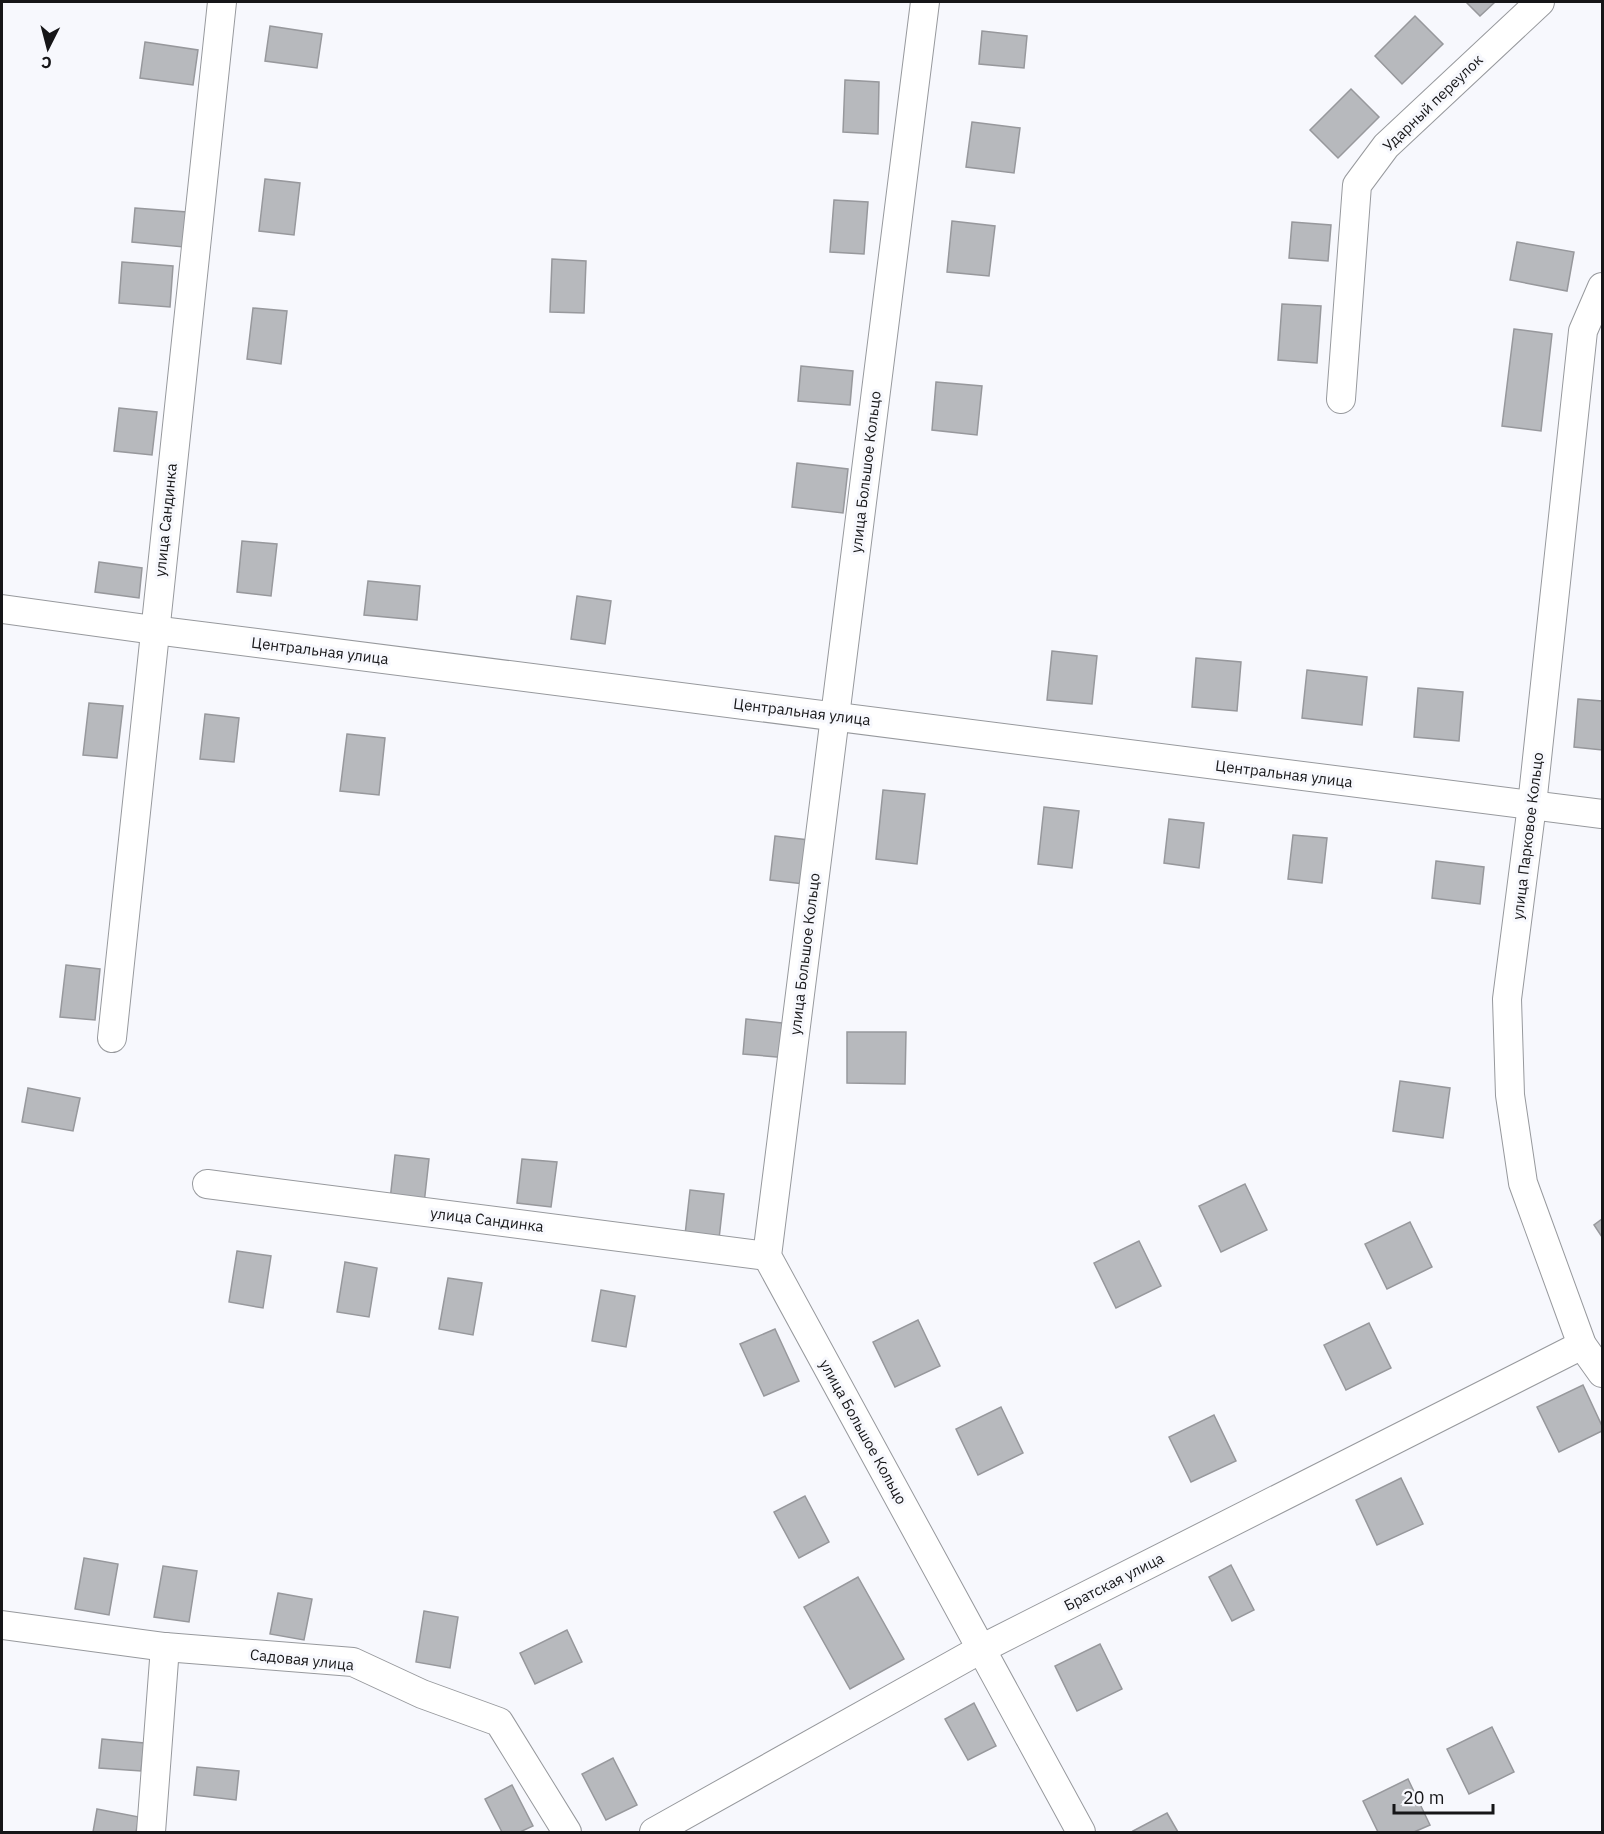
<svg xmlns="http://www.w3.org/2000/svg" width="1604" height="1834" viewBox="0 0 1604 1834" font-family="'IBM Plex Sans',sans-serif">
<style>
.building{fill:#b7b9bd;stroke:#97989c;stroke-width:1.5}
.lines{fill:none;stroke-linecap:round;stroke-linejoin:round}
.street-casing{stroke:#97999d;stroke-width:30}
.street{stroke:#fff;stroke-width:28}
.labels{text-anchor:middle;stroke-width:6;stroke-linejoin:round;paint-order:stroke}
.street-label{font-size:15px;fill:#161618;stroke:#f7f8fd}
</style>
<rect width="100%" height="100%" fill="#f7f8fd"/>
<!-- building -->
<g class="building">
<path d="M 1466,2 L 1495,2 L 1480,16 Z"/>
<path d="M 1415,16 L 1443,44 L 1402,84 L 1375,56 Z"/>
<path d="M 270,26 L 322,34 L 317,68 L 265,61 Z"/>
<path d="M 982,31 L 1027,36 L 1024,68 L 979,64 Z"/>
<path d="M 145,42 L 198,50 L 193,85 L 140,78 Z"/>
<path d="M 845,80 L 879,82 L 878,134 L 843,132 Z"/>
<path d="M 1351,89 L 1379,117 L 1338,158 L 1310,130 Z"/>
<path d="M 972,122 L 1020,128 L 1014,173 L 966,167 Z"/>
<path d="M 265,179 L 300,183 L 294,235 L 259,231 Z"/>
<path d="M 834,200 L 868,202 L 864,254 L 830,252 Z"/>
<path d="M 135,208 L 187,212 L 184,247 L 132,242 Z"/>
<path d="M 952,221 L 995,226 L 989,276 L 947,272 Z"/>
<path d="M 1292,222 L 1331,225 L 1328,261 L 1289,258 Z"/>
<path d="M 1517,242 L 1574,252 L 1567,291 L 1510,280 Z"/>
<path d="M 552,259 L 586,261 L 584,313 L 550,312 Z"/>
<path d="M 122,262 L 173,266 L 170,307 L 119,303 Z"/>
<path d="M 1282,304 L 1321,306 L 1317,363 L 1278,360 Z"/>
<path d="M 253,308 L 287,311 L 281,364 L 247,359 Z"/>
<path d="M 1514,329 L 1552,334 L 1541,431 L 1502,426 Z"/>
<path d="M 801,366 L 853,371 L 850,405 L 798,401 Z"/>
<path d="M 936,382 L 982,386 L 977,435 L 932,430 Z"/>
<path d="M 119,408 L 157,412 L 152,455 L 114,451 Z"/>
<path d="M 797,463 L 848,469 L 843,513 L 792,507 Z"/>
<path d="M 242,541 L 277,544 L 271,596 L 237,592 Z"/>
<path d="M 99,562 L 142,568 L 139,598 L 95,592 Z"/>
<path d="M 368,581 L 420,586 L 417,620 L 364,615 Z"/>
<path d="M 577,596 L 611,601 L 605,644 L 571,639 Z"/>
<path d="M 1052,651 L 1097,656 L 1092,704 L 1047,700 Z"/>
<path d="M 1196,658 L 1241,662 L 1237,711 L 1192,707 Z"/>
<path d="M 1307,670 L 1367,677 L 1362,725 L 1302,718 Z"/>
<path d="M 1418,688 L 1463,692 L 1459,741 L 1414,737 Z"/>
<path d="M 1578,699 L 1602,701 L 1602,750 L 1574,747 Z"/>
<path d="M 89,703 L 123,706 L 117,758 L 83,755 Z"/>
<path d="M 205,714 L 239,718 L 234,762 L 200,759 Z"/>
<path d="M 347,734 L 385,738 L 379,795 L 340,791 Z"/>
<path d="M 883,790 L 925,794 L 917,864 L 876,859 Z"/>
<path d="M 1044,807 L 1079,811 L 1072,868 L 1038,864 Z"/>
<path d="M 1169,819 L 1204,823 L 1199,868 L 1164,863 Z"/>
<path d="M 1293,835 L 1327,838 L 1322,883 L 1288,879 Z"/>
<path d="M 775,836 L 809,840 L 804,884 L 770,880 Z"/>
<path d="M 1436,861 L 1484,867 L 1480,904 L 1432,898 Z"/>
<path d="M 66,965 L 100,969 L 95,1020 L 60,1017 Z"/>
<path d="M 746,1019 L 791,1024 L 788,1058 L 743,1054 Z"/>
<path d="M 847,1032 L 906,1032 L 905,1084 L 847,1083 Z"/>
<path d="M 1400,1081 L 1450,1088 L 1443,1138 L 1393,1131 Z"/>
<path d="M 28,1088 L 80,1098 L 73,1131 L 22,1122 Z"/>
<path d="M 395,1155 L 429,1159 L 424,1204 L 390,1200 Z"/>
<path d="M 522,1159 L 557,1162 L 551,1207 L 517,1203 Z"/>
<path d="M 1245,1184 L 1267,1230 L 1221,1252 L 1199,1206 Z"/>
<path d="M 690,1190 L 724,1194 L 719,1239 L 685,1235 Z"/>
<path d="M 1602,1219 L 1602,1237 L 1594,1225 Z"/>
<path d="M 1410,1222 L 1432,1267 L 1387,1289 L 1365,1244 Z"/>
<path d="M 1139,1241 L 1161,1286 L 1116,1308 L 1094,1263 Z"/>
<path d="M 237,1251 L 271,1256 L 263,1308 L 229,1302 Z"/>
<path d="M 345,1262 L 377,1268 L 369,1317 L 337,1312 Z"/>
<path d="M 448,1278 L 482,1283 L 473,1335 L 439,1329 Z"/>
<path d="M 601,1290 L 635,1296 L 626,1347 L 592,1341 Z"/>
<path d="M 918,1320 L 940,1366 L 895,1387 L 873,1342 Z"/>
<path d="M 1369,1323 L 1391,1368 L 1346,1390 L 1324,1345 Z"/>
<path d="M 775,1329 L 799,1381 L 764,1396 L 740,1344 Z"/>
<path d="M 1583,1385 L 1602,1426 L 1602,1431 L 1559,1452 L 1537,1407 Z"/>
<path d="M 1001,1407 L 1023,1453 L 978,1475 L 956,1429 Z"/>
<path d="M 1214,1415 L 1236,1461 L 1191,1482 L 1169,1437 Z"/>
<path d="M 1401,1478 L 1423,1524 L 1377,1545 L 1356,1500 Z"/>
<path d="M 805,1496 L 829,1542 L 799,1558 L 774,1512 Z"/>
<path d="M 84,1558 L 118,1564 L 109,1615 L 75,1609 Z"/>
<path d="M 1231,1565 L 1254,1610 L 1232,1621 L 1209,1577 Z"/>
<path d="M 163,1566 L 197,1571 L 189,1622 L 154,1617 Z"/>
<path d="M 858,1577 L 904,1659 L 850,1689 L 804,1607 Z"/>
<path d="M 278,1593 L 312,1599 L 304,1640 L 270,1634 Z"/>
<path d="M 424,1611 L 458,1617 L 450,1668 L 416,1662 Z"/>
<path d="M 567,1630 L 582,1662 L 535,1684 L 520,1653 Z"/>
<path d="M 1100,1644 L 1122,1689 L 1077,1711 L 1055,1666 Z"/>
<path d="M 974,1703 L 996,1746 L 968,1760 L 945,1719 Z"/>
<path d="M 1492,1727 L 1514,1772 L 1469,1794 L 1447,1749 Z"/>
<path d="M 102,1739 L 144,1743 L 141,1771 L 99,1768 Z"/>
<path d="M 613,1758 L 637,1805 L 606,1820 L 582,1774 Z"/>
<path d="M 197,1767 L 239,1771 L 236,1800 L 194,1795 Z"/>
<path d="M 1408,1779 L 1430,1825 L 1414,1832 L 1378,1832 L 1363,1801 Z"/>
<path d="M 512,1785 L 533,1826 L 520,1832 L 502,1832 L 485,1799 Z"/>
<path d="M 97,1809 L 139,1817 L 136,1832 L 93,1832 Z"/>
<path d="M 1167,1813 L 1178,1832 L 1134,1832 L 1133,1831 Z"/>
</g>
<g class="lines">
<defs>
<g id="street">
<path d="M 925,2 L 767,1256 L 1081,1832"/>
<path d="M 1602,287 L 1583,331 L 1532,805 L 1507,999 L 1510,1095 L 1523,1183 L 1582,1345 L 1602,1373"/>
<path d="M 1341,399 L 1357,185 L 1386,146 L 1540,2"/>
<path d="M 2,609 L 154,630 L 1602,814"/>
<path d="M 112,1038 L 222,2"/>
<path d="M 207,1184 L 767,1256"/>
<path d="M 2,1625 L 165,1647 L 353,1662 L 422,1694 L 499,1722 L 567,1832"/>
<path d="M 151,1832 L 165,1647"/>
<path d="M 654,1832 L 981,1649 L 1582,1345"/>
</g>
</defs>
<!-- street casing -->
<use href="#street" class="street-casing"/>
<!-- street -->
<use href="#street" class="street"/>
</g>
<g class="labels">
<!-- street labels -->
<g class="street-label">
<text transform="translate(1433 103) rotate(-44)" y="5">Ударный переулок</text>
<text transform="translate(866 472) rotate(-83)" y="5">улица Большое Кольцо</text>
<text transform="translate(166 520) rotate(-84)" y="5">улица Сандинка</text>
<text transform="translate(320 651) rotate(7)" y="5">Центральная улица</text>
<text transform="translate(802 712) rotate(7)" y="5">Центральная улица</text>
<text transform="translate(1284 774) rotate(7)" y="5">Центральная улица</text>
<text transform="translate(1528 836) rotate(-83)" y="5">улица Парковое Кольцо</text>
<text transform="translate(805 954) rotate(-83)" y="5">улица Большое Кольцо</text>
<text transform="translate(487 1220) rotate(7)" y="5">улица Сандинка</text>
<text transform="translate(863 1432) rotate(61)" y="5">улица Большое Кольцо</text>
<text transform="translate(1114 1582) rotate(-27)" y="5">Братская улица</text>
<text transform="translate(302 1660) rotate(6)" y="5">Садовая улица</text>
</g>
</g>
<!-- border -->
<rect width="1604" height="1834" fill="none" stroke="#161618" stroke-width="6"/>
<!-- north arrow -->
<g transform="translate(48 48) rotate(186)" stroke="#f7f8fd" stroke-width="4.5" paint-order="stroke">
<path d="M0-4.5L10 22L0 15L-10 22Z" fill="#161618"/>
<text y="-9" font-size="16" font-weight="bold" text-anchor="middle" fill="#161618">С</text>
</g>
<!-- scale -->
<path d="M1394 1804v9h99v-9" fill="none" stroke="#161618" stroke-width="3"/>
<text x="1403" y="1804" font-size="18" fill="#161618" stroke="#f7f8fd" stroke-width="4.5" paint-order="stroke">20 m</text>
</svg>
